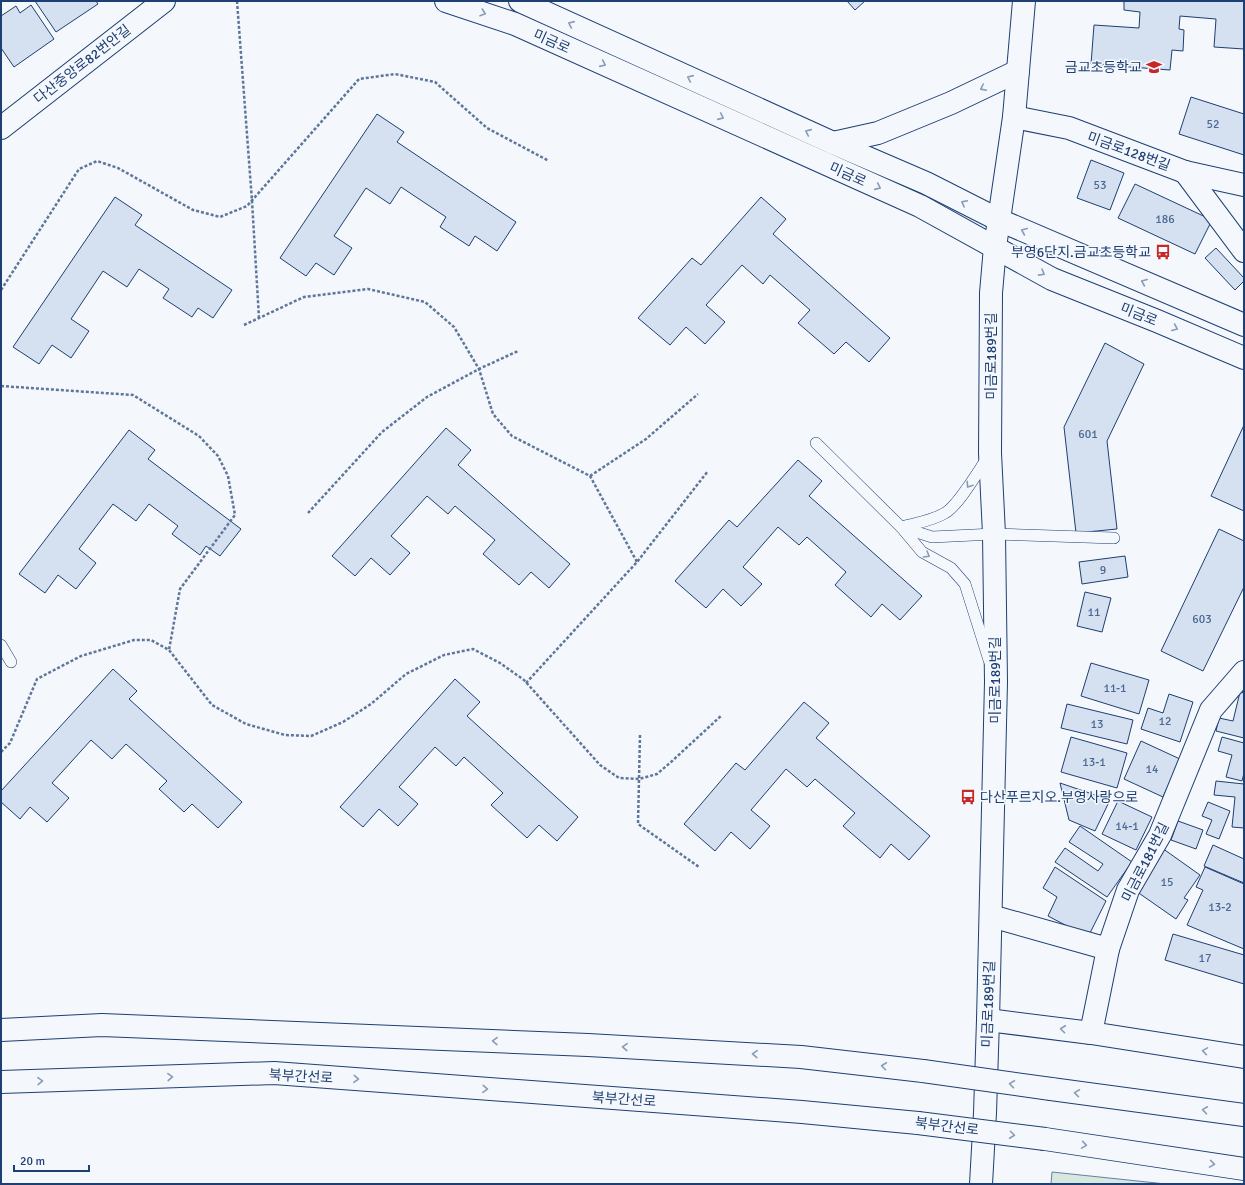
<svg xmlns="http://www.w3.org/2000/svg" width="1245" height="1185" viewBox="0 0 1245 1185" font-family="Signika,'Noto Sans KR',sans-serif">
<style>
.green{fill:#d7e8df;stroke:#687fa3}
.building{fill:#d5e0f0;stroke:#1d3f73}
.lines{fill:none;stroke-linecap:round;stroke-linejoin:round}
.lane-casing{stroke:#1d3f73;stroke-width:12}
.street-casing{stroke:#1d3f73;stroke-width:24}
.secondary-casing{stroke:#1d3f73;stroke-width:24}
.highway-casing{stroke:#1d3f73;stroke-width:24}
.path{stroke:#5e769c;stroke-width:2.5;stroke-dasharray:3 2;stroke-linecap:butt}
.lane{stroke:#f4f7fb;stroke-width:11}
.street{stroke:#f4f7fb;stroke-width:22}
.secondary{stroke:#f4f7fb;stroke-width:22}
.highway{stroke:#f4f7fb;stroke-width:22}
.highway-bridge-casing{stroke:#1d3f73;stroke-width:24;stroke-linecap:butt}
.highway-bridge{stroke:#f4f7fb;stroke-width:22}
.oneway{stroke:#889bb7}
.labels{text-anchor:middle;stroke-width:3;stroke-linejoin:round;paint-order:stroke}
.number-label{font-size:12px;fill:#4b6792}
.street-label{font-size:14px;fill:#1d3f73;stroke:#f4f7fb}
.poi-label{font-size:14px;fill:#1d3f73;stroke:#f4f7fb;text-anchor:end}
</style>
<rect width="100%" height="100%" fill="#f4f7fb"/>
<!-- green -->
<path class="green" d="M 1052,1172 L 1166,1184 L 1051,1184 Z"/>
<!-- building -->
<g class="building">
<path d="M 35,1 L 96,1 L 98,4 L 56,32 Z"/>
<path d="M 847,1 L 865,1 L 855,10 Z"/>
<path d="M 1124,1 L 1244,1 L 1244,49 L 1214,47 L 1216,19 L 1180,16 L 1179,29 L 1184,30 L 1183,51 L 1172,50 L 1170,70 L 1091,64 L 1094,25 L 1139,28 L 1140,12 L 1124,10 Z"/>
<path d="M 31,5 L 54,39 L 14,67 L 1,48 L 1,16 L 16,6 L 20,13 Z"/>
<path d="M 1191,97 L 1244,114 L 1244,155 L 1179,134 Z"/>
<path d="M 377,114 L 404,132 L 397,142 L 516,222 L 497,251 L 475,236 L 469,246 L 440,227 L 446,217 L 401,187 L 390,204 L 366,188 L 334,236 L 352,248 L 334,275 L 316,263 L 306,276 L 280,258 Z"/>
<path d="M 1091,160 L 1124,173 L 1110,210 L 1077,198 Z"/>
<path d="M 1135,184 L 1212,220 L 1195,254 L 1118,218 Z"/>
<path d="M 115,197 L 142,215 L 135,225 L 232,290 L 213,318 L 198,308 L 192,317 L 163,298 L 169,289 L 139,269 L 127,287 L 103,271 L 71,319 L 89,331 L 71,358 L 52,345 L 39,364 L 13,347 Z"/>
<path d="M 761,197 L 786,219 L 773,234 L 890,338 L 869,362 L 846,342 L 834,354 L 798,323 L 810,310 L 770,275 L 763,284 L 742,265 L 706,305 L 725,322 L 705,344 L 686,327 L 670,345 L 638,318 L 692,258 L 701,265 Z"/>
<path d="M 1216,248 L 1244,278 L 1244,281 L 1235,290 L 1205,258 Z"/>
<path d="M 1105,343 L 1144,364 L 1107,441 L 1117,529 L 1076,533 L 1064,427 Z"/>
<path d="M 1244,425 L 1244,511 L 1211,496 Z"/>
<path d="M 446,428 L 471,450 L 458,465 L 570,564 L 549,588 L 531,572 L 519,585 L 483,554 L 495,540 L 455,506 L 448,514 L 427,496 L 391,536 L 410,553 L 390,575 L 371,558 L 355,576 L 332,556 Z"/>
<path d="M 129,430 L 155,450 L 148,459 L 241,529 L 220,556 L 206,546 L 200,555 L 172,534 L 178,526 L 149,504 L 136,521 L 113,504 L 79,549 L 96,563 L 76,589 L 58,575 L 45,593 L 19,574 Z"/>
<path d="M 798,460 L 822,481 L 809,496 L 922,596 L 900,620 L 882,604 L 871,617 L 835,585 L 846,572 L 807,537 L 799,545 L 778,527 L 743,567 L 762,584 L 741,606 L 723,589 L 706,608 L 675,581 L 729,520 L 737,527 Z"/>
<path d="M 1219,529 L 1244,541 L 1244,587 L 1203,671 L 1161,651 Z"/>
<path d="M 1125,556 L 1128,577 L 1082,584 L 1079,562 Z"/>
<path d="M 1085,592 L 1111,598 L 1102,632 L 1077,626 Z"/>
<path d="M 1091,663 L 1149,680 L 1139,714 L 1081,696 Z"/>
<path d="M 113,669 L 137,691 L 129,699 L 242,802 L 218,828 L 192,804 L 184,812 L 159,789 L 167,781 L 126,744 L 112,759 L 91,740 L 52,783 L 69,798 L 47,822 L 30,807 L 20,819 L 1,802 L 1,791 Z"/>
<path d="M 455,679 L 480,702 L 467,716 L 578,817 L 557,841 L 539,825 L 527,838 L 491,805 L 503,793 L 464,757 L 456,766 L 435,747 L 399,787 L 418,804 L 398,826 L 379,809 L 363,827 L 340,807 Z"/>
<path d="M 1240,692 L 1244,693 L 1244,738 L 1216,731 L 1219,718 L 1233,721 Z"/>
<path d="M 1169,694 L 1193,702 L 1180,742 L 1141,729 L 1148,708 L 1163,713 Z"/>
<path d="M 804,702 L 829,723 L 816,738 L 930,836 L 909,860 L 891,844 L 880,858 L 843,826 L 855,813 L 815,779 L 807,787 L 786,769 L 751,810 L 770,826 L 750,849 L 731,832 L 715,851 L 684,824 L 736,763 L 745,770 Z"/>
<path d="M 1067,704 L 1133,720 L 1127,744 L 1061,728 Z"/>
<path d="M 1071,737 L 1127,753 L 1117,788 L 1061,772 Z"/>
<path d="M 1222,737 L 1244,743 L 1244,773 L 1242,781 L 1226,777 L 1232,755 L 1218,751 Z"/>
<path d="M 1141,741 L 1180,759 L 1163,797 L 1124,779 Z"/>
<path d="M 1216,781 L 1244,784 L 1244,828 L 1232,827 L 1235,797 L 1214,795 Z"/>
<path d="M 1060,783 L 1110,800 L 1095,831 L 1069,820 Z"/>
<path d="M 1118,801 L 1152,817 L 1136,850 L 1102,834 Z"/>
<path d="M 1208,802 L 1230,811 L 1219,839 L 1206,834 L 1212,820 L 1202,816 Z"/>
<path d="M 1178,821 L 1203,830 L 1196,849 L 1171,840 Z"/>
<path d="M 1080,826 L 1132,862 L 1107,897 L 1055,862 L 1065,848 L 1098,871 L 1103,864 L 1069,842 Z"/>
<path d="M 1213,845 L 1244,859 L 1244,883 L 1204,866 Z"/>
<path d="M 1162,848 L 1200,875 L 1184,898 L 1188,900 L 1176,919 L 1133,889 Z"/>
<path d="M 1055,867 L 1106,901 L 1088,937 L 1048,916 L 1057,897 L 1043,888 Z"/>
<path d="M 1205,867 L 1244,884 L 1244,949 L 1187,925 L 1203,890 L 1196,887 Z"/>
<path d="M 1173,934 L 1244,955 L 1244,984 L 1165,960 Z"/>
</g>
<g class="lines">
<defs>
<g id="lane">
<path d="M 816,443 L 901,527 L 932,537 L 994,534 L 1114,538"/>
<path d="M 988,457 C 979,470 958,506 945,513 C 932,521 916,523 901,527 L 922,552 L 951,568 L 965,584 L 989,660"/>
<path d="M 1,645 L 11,662"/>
</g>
<g id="street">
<path d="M 1014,117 L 1069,128 L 1185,172 L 1244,185"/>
<path d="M 1,128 L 164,1"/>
<path d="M 1185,172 L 1244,251"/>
<path d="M 995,247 L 1014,117 L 1024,1"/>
<path d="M 991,916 L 1108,949 L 1128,890 L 1160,835 L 1211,710 L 1244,672"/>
</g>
<g id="secondary">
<path d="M 446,1 L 515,24 L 920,206 L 1052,279 L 1157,321 L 1244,358"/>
<path d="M 520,1 L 833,143 L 926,183 L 999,220 L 1244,325"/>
<path d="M 833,143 L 878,133 L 951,103 L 1018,71"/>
<path d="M 981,1184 L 985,1113 L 988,1020 L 996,682 L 994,534 L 990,453 L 991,293 L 995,247"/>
</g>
<g id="highway">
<path d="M 988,1020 L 1091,1033 L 1244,1057"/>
<path d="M 1,1030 L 102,1025 L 588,1045 L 801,1057 L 923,1071"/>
<path d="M 1091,1033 L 1108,949"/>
<path d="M 1,1082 L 274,1073 L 802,1112 L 918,1123"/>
<path d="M 1051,1089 L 1244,1115"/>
<path d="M 1045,1139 L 1244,1169"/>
</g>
</defs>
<!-- lane casing -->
<use href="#lane" class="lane-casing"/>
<!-- street casing -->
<use href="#street" class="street-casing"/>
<!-- secondary casing -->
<use href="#secondary" class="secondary-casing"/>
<!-- highway casing -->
<use href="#highway" class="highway-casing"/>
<!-- path -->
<g class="path">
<path d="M 237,1 L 252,201 L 259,318"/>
<path d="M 1,290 L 79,169 L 97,161 L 118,168 L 193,210 L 220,217 L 247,206 L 359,79 L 395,74 L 435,82 L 487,128 L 549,161"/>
<path d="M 244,325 L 304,297 L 368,289 L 425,302 L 454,327 L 479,369 L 493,414 L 512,436 L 590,476 L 637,562"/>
<path d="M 1,386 L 133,395 L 199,436 L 218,456 L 228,476 L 235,515 L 180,589 L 169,650"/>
<path d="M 590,476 L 646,439 L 698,394"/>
<path d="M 308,513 L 382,432 L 427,397 L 479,369 L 518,351"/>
<path d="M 526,683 L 637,562 L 708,471"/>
<path d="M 640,735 L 638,824 L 699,867"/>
<path d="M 1,752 L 10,743 L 37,679 L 81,656 L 134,640 L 151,640 L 169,650 L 212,705 L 246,724 L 285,735 L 311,736 L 343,722 L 371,704 L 406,674 L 444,655 L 473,649 L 500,663 L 524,680 L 600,765 L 619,778 L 639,779 L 657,774 L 671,762 L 722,715"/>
</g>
<!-- lane -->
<use href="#lane" class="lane"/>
<!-- street -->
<use href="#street" class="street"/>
<!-- secondary -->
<use href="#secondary" class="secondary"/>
<!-- highway -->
<use href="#highway" class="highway"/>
<defs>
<g id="highway-bridge">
<path d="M 923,1071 L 1051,1089"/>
<path d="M 918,1123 L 1045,1139"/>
</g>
</defs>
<!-- highway-bridge casing -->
<use href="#highway-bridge" class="highway-bridge-casing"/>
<!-- highway-bridge -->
<use href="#highway-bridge" class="highway-bridge"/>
</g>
<!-- one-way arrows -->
<defs><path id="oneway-chevron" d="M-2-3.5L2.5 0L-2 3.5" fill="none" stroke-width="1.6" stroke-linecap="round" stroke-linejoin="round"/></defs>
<g class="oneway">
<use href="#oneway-chevron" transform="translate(483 13) rotate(19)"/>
<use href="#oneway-chevron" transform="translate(571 24) rotate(-156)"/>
<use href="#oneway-chevron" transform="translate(603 64) rotate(24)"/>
<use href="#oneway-chevron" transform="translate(690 78) rotate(-156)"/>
<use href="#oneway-chevron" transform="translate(983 88) rotate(154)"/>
<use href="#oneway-chevron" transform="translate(721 117) rotate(24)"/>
<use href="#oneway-chevron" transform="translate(808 132) rotate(-156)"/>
<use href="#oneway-chevron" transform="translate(878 187) rotate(24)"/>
<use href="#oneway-chevron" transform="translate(964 203) rotate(-153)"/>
<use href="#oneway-chevron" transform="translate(1024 231) rotate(-157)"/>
<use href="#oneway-chevron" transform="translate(1042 273) rotate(29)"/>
<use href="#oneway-chevron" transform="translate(1144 282) rotate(-157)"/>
<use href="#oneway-chevron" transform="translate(1175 328) rotate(23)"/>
<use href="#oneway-chevron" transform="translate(969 485) rotate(124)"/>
<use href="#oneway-chevron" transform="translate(927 555) rotate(30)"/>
<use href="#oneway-chevron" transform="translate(1063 1029) rotate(-173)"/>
<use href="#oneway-chevron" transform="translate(495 1041) rotate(-178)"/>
<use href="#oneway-chevron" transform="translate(625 1047) rotate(-177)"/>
<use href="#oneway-chevron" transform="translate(1205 1051) rotate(-171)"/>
<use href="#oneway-chevron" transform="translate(755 1054) rotate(-177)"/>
<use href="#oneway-chevron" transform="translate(884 1066) rotate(-173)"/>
<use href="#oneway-chevron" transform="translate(170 1077) rotate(-2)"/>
<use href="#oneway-chevron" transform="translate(356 1079) rotate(4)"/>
<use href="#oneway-chevron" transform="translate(40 1081) rotate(-2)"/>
<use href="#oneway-chevron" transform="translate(1012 1084) rotate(-172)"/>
<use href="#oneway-chevron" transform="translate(485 1089) rotate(4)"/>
<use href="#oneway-chevron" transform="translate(1077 1093) rotate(-172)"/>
<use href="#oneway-chevron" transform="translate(1205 1110) rotate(-172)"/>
<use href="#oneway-chevron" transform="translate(1012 1135) rotate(7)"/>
<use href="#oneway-chevron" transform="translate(1084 1145) rotate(9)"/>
<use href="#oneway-chevron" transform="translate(1212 1164) rotate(9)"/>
</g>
<!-- icons -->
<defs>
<symbol id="school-bare" viewBox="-9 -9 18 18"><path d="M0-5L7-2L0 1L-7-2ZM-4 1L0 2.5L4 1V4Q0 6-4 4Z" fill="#c62828" stroke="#f4f7fb" stroke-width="2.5" paint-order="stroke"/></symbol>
<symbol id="bus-bare" viewBox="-9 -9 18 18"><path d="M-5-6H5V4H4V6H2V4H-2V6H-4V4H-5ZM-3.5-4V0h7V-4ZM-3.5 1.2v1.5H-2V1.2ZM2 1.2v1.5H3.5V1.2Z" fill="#c62828" stroke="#f4f7fb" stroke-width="2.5" paint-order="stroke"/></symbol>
</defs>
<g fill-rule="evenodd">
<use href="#school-bare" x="1143" y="56" width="22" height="22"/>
<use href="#bus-bare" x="1152" y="241" width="22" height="22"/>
<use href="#bus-bare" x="957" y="786" width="22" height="22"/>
</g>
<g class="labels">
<!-- number labels -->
<g class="number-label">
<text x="1213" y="128">52</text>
<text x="1100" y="189">53</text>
<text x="1165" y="223">186</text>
<text x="1088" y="438">601</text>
<text x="1103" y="574">9</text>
<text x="1094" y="616">11</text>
<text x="1202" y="623">603</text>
<text x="1115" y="692">11-1</text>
<text x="1165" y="725">12</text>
<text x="1097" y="728">13</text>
<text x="1094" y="766">13-1</text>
<text x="1152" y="773">14</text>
<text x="1127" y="830">14-1</text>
<text x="1167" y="886">15</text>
<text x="1220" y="911">13-2</text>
<text x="1205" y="962">17</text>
</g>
<!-- street labels -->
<g class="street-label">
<text transform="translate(552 41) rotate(24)" y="5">미금로</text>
<text transform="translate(82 64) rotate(-38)" y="5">다산중앙로82번안길</text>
<text transform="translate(1129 151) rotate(20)" y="5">미금로128번길</text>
<text transform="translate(848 174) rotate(24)" y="5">미금로</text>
<text transform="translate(1139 314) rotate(22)" y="5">미금로</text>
<text transform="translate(991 356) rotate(-90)" y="5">미금로189번길</text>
<text transform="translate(995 680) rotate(-90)" y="5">미금로189번길</text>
<text transform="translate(1145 862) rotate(-63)" y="5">미금로181번길</text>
<text transform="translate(988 1004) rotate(-88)" y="5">미금로189번길</text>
<text transform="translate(301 1076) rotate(3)" y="5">북부간선로</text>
<text transform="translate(624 1099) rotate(4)" y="5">북부간선로</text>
<text transform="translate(947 1126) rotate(7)" y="5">북부간선로</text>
</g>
<!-- poi labels -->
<g class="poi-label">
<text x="1142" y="72">금교초등학교</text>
<text x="1151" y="257">부영6단지.금교초등학교</text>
<text x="980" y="802" text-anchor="start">다산푸르지오.부영사랑으로</text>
</g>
</g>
<!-- border -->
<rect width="1245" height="1185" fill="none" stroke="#1d3f73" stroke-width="4"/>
<!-- scale -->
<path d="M14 1165v6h75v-6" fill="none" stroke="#1d3f73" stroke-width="2"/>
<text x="20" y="1165" font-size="12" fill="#1d3f73" stroke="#f4f7fb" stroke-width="3" paint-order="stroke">20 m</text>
</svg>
